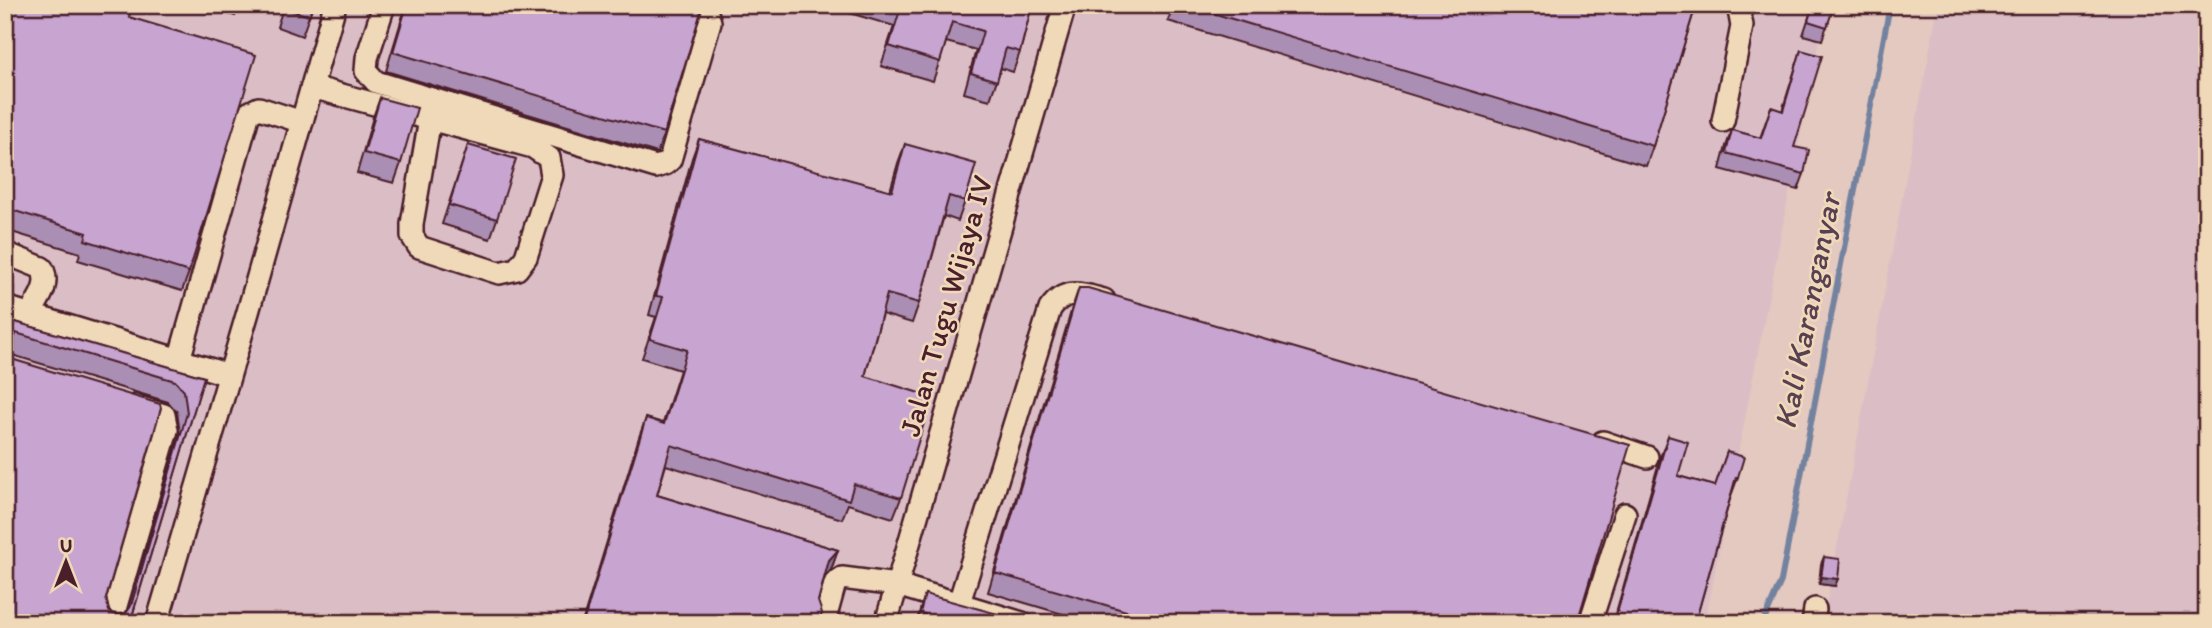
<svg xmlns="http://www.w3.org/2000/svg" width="2212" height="628" viewBox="0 0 2212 628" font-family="Itim,sans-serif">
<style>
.built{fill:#dbbec5}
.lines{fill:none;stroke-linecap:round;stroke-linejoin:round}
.stream{stroke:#73839f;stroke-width:6}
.minor-casing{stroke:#4a1f2b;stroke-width:26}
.minor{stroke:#f0d9b9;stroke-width:21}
.wall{fill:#ab8eb3;stroke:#4a1f2b;stroke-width:2}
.shaded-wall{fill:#8b7492;stroke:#4a1f2b;stroke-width:2}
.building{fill:#c7a5d0;stroke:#4a1f2b;stroke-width:2}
.labels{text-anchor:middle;stroke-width:5;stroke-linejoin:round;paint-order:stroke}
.street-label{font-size:30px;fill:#4a1f2b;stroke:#f0d9b9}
.water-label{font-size:32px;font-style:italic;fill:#584052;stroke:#f0d9b9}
</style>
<rect width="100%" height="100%" fill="#e4c9c0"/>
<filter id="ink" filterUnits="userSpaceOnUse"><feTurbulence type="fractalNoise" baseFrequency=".0143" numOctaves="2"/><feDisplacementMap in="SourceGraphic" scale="14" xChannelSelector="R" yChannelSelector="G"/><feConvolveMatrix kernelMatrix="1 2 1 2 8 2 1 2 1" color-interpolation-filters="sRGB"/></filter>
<g filter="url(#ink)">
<!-- built -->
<g class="built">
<path d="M 5,5 L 1826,5 L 1705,623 L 5,623 Z"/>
<path d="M 1938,5 L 2207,5 L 2207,623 L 1823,623 Z"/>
</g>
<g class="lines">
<!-- stream -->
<path class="stream" d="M 1763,623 L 1781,581 L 1890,5"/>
<defs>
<g id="minor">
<path d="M 384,5 L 367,58 L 366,71 L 376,82 L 656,167 L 665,164 L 670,160 L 710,22 L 707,13 L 691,5"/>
<path d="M 312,87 L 533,147 L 549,158 L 552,175 L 526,257 L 517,269 L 499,273 L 419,247 L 412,236 L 412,224 L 430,119"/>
<path d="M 1723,121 L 1742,26 L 1738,5"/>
<path d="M 5,253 L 42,268 C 51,285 38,300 29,315"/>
<path d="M 5,307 L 229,375"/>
<path d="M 179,360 L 249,113 L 259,108 L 302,122"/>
<path d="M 1603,442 L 1647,457"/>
<path d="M 959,603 L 1050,309 C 1065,287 1081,294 1104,300"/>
<path d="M 111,623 L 167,430 L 164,415 L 135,406"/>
<path d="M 157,623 L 248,312 L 335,5"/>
<path d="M 824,623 L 835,583 L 842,578 L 897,585 L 1022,623"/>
<path d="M 886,623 L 1065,5"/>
<path d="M 1590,623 L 1625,514"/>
<path d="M 1813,623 L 1815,609"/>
</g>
</defs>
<!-- minor casing -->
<use href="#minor" class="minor-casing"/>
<!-- minor -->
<use href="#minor" class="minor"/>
</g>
<!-- wall -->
<g class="wall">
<path d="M 5,5 L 129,17 L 189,272 L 182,291 L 78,260 L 80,253 L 5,230 Z"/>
<path d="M 202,5 L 239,5 L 235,16 Z"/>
<path d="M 284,5 L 313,5 L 302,36 L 277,27 Z"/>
<path d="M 406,5 L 703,5 L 664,133 L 657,153 L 386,71 Z"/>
<path d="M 822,5 L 1032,5 L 1020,52 L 1013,72 L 1001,68 L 990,100 L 964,93 L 976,50 L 946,42 L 933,81 L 881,66 L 894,26 Z"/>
<path d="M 1173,5 L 1696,5 L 1653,146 L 1646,166 L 1168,21 Z"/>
<path d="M 1813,5 L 1834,5 L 1822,40 L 1803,35 Z"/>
<path d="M 1801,50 L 1794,147 L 1804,174 L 1798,190 L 1720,169 L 1726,146 L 1732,130 L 1760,138 L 1771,107 L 1782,111 Z"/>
<path d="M 380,98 L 401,163 L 394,183 L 357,173 L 373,117 Z"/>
<path d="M 699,139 L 890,191 L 898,163 L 905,144 L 965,201 L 958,221 L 944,216 L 919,303 L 912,323 L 882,314 L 865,376 L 901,498 L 893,518 L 848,504 L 842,519 L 666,465 L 657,495 L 838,550 L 831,570 L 825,577 L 818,601 L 819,623 L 582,623 L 639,437 L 646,418 L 663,423 L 680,370 L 642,358 L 656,317 L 649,315 L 692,158 Z"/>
<path d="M 468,145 L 497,219 L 490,239 L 442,224 Z"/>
<path d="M 1079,288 L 1577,623 L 1093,623 L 988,592 L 1072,308 Z"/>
<path d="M 5,319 L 204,377 L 130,623 L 5,623 L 106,598 L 109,611 L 114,614 L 121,615 L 127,612 L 180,434 L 177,412 L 168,402 L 9,354 L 5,354 Z"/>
<path d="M 1668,436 L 1678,476 L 1715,486 L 1727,452 L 1738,477 L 1731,496 L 1695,623 L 1613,623 L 1661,455 Z"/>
<path d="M 1824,557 L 1835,586 L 1819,584 L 1821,564 Z"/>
<path d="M 925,594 L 999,623 L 916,623 Z"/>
</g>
<!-- shaded-wall -->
<g class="shaded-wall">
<path d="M 9,333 L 16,333 L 9,354 L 5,354 L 5,336 Z"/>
<path d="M 838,550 L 831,570 L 822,580 L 829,560 Z"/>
<path d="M 1821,577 L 1838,579 L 1835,586 L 1819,584 Z"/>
</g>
<!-- building -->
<g class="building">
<path d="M 5,5 L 132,5 L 129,17 L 256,55 L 189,272 L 85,240 L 87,233 L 5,208 Z"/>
<path d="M 285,5 L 313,5 L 309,16 L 284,8 Z"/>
<path d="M 407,5 L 703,5 L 664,133 L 393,52 Z"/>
<path d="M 895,5 L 1032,5 L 1020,52 L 1006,48 L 997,81 L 971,73 L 983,31 L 952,22 L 940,62 L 889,46 L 901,7 Z"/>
<path d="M 1186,5 L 1696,5 L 1653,146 Z"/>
<path d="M 1813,5 L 1834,5 L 1827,27 L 1808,21 Z"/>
<path d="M 1801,50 L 1822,56 L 1794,147 L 1809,150 L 1804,174 L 1726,153 L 1732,130 L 1761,138 L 1771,107 L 1783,111 Z"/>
<path d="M 380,98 L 417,108 L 401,163 L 364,153 Z"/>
<path d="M 699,139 L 892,191 L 905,144 L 976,164 L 965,201 L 949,196 L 919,303 L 887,294 L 865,376 L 932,397 L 901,498 L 854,484 L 849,500 L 671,445 L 657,495 L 838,550 L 829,560 L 818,601 L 822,613 L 819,623 L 583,623 L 646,418 L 664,424 L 687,350 L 650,339 L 663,297 L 656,296 Z"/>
<path d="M 468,145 L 516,159 L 497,219 L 449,205 Z"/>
<path d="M 1079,288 L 1088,288 L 1630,445 L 1577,623 L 1137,623 L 1140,615 L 995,573 Z"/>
<path d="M 5,319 L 204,377 L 130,623 L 5,623 L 5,355 L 8,358 L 160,404 L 161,408 L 106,598 L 109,611 L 114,614 L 121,615 L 127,612 L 131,606 L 187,413 L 184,391 L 175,381 L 16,333 L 9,333 L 5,336 Z"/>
<path d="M 1668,436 L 1688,442 L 1678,476 L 1715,486 L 1727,452 L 1744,457 L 1738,477 L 1736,477 L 1695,623 L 1614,623 Z"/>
<path d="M 1824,557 L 1840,559 L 1838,579 L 1821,577 Z"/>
<path d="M 925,594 L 1001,615 L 999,623 L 923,623 L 925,614 L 920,613 Z"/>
</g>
</g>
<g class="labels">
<!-- street labels -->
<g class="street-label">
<text transform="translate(946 306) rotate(-74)" y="10">Jalan Tugu Wijaya IV</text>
</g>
<!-- water labels -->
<g class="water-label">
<text transform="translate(1807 311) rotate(-79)" y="11">Kali Karanganyar</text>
</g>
</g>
<!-- margin -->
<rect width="2212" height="628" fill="none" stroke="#f0d9b9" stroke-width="28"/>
<rect x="14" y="14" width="2184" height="600" fill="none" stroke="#4a1f2b" stroke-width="2.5" filter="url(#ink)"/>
<!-- north arrow -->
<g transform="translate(66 562)" stroke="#f0d9b9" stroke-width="5" paint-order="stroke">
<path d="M0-5L12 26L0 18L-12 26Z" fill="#4a1f2b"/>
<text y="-10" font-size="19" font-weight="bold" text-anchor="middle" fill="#4a1f2b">U</text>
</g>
</svg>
